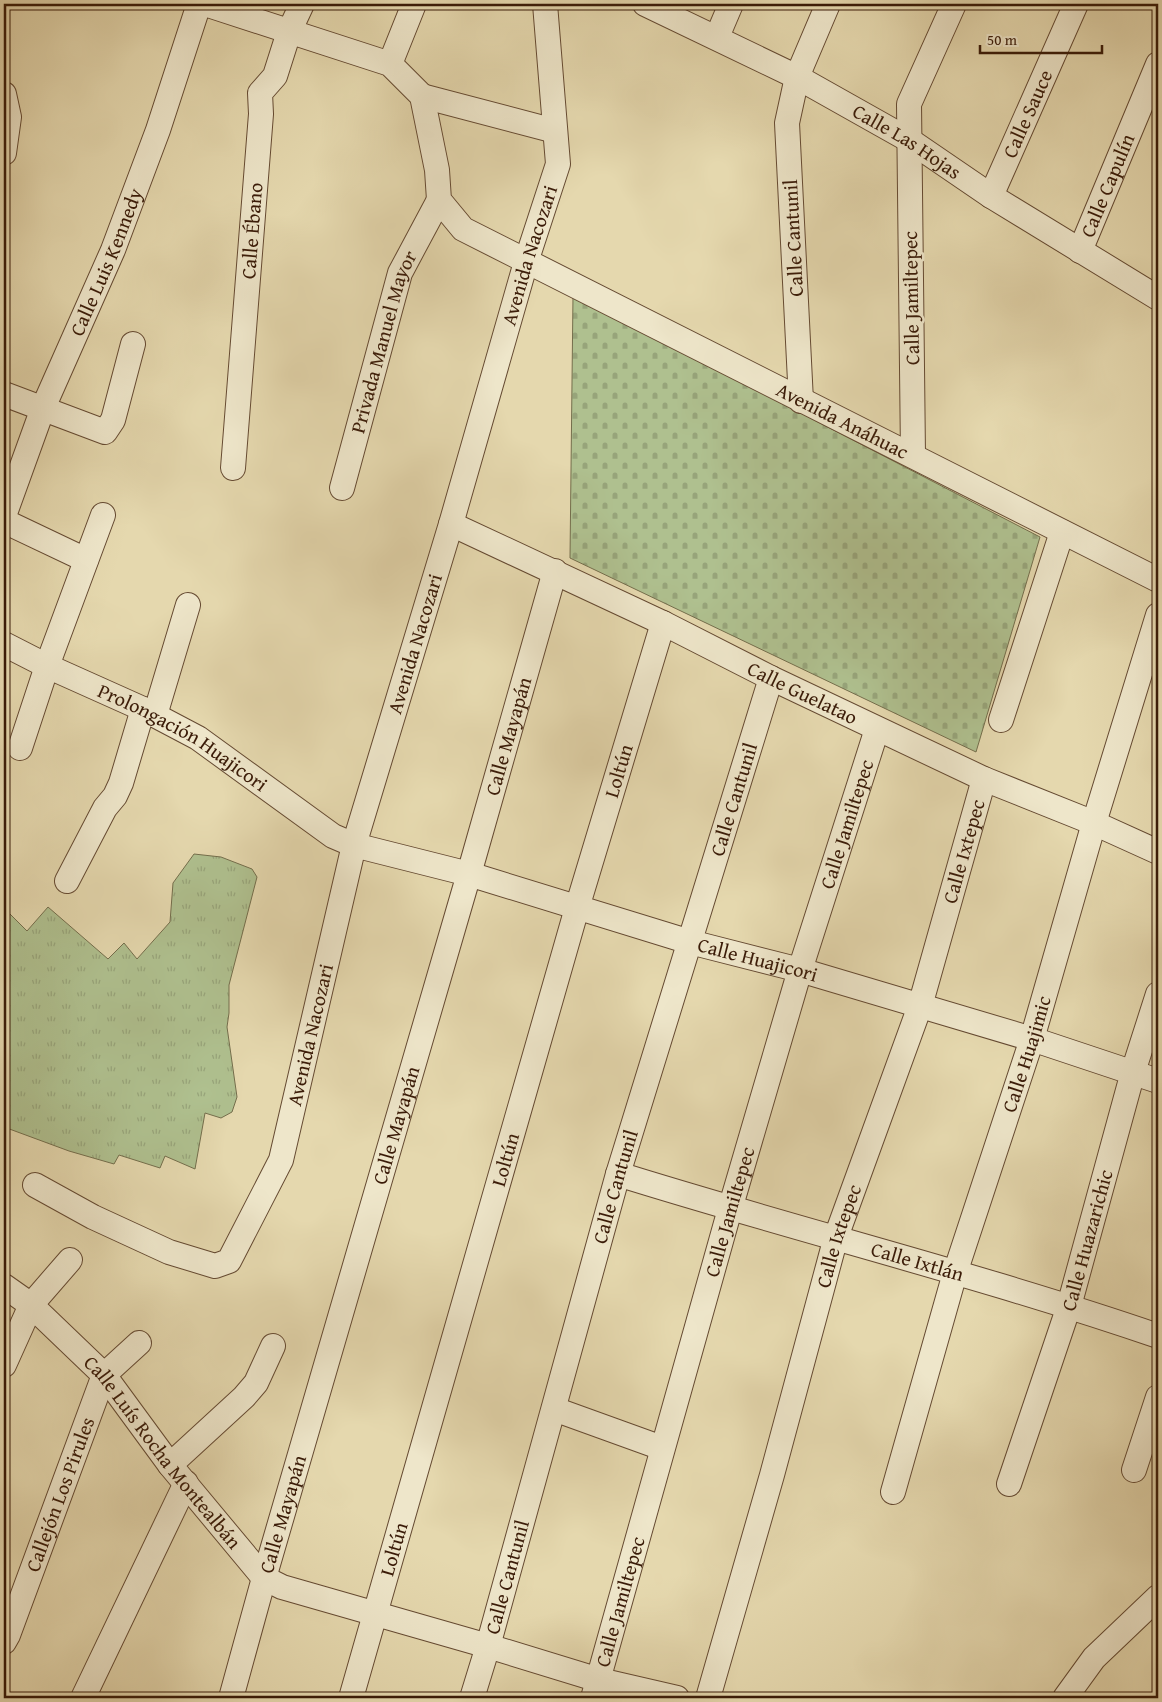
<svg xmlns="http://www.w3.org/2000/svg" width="1162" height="1702" viewBox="0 0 1162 1702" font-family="'Gentium Book Plus',serif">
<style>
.grass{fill:url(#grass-tufts);stroke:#746e4c}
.cemetery{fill:url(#cemetery-stones);stroke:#746e4c}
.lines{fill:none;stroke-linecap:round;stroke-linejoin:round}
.minor-casing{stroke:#654a32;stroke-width:26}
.minor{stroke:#eee6ca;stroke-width:24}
.labels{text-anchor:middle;stroke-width:5;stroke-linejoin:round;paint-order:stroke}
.street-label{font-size:20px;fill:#3a1b08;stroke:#eee6ca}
</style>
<defs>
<pattern id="grass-tufts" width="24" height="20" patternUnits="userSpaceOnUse" patternTransform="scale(1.25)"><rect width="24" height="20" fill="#afc08f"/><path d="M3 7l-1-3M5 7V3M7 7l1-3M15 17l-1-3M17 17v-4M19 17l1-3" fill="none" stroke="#97a47a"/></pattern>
<pattern id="cemetery-stones" width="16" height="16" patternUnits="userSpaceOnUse" patternTransform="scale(1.25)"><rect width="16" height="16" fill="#afc08f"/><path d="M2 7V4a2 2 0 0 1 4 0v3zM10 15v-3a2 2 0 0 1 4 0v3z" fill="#97a47a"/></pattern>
</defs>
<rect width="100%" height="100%" fill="#e5d8ae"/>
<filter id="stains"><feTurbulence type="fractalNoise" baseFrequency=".004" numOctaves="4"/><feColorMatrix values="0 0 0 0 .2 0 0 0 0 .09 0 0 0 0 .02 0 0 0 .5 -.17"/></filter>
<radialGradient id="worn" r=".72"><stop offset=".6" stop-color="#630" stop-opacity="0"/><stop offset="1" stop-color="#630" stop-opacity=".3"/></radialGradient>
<!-- grass -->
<path class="grass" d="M 194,854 L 221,857 L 252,869 L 257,877 L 229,985 L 229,1013 L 227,1027 L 237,1097 L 232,1112 L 221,1118 L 205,1113 L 195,1169 L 165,1156 L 160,1168 L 119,1155 L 114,1164 L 69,1151 L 4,1127 L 4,908 L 27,931 L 48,907 L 108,959 L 124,943 L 137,959 L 170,922 L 173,883 Z"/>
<!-- cemetery -->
<path class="cemetery" d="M 573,295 L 1040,537 L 976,752 L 570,558 Z"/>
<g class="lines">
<defs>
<g id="minor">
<path id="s1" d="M 205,4 L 390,64 L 422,96 L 437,170 L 439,200 L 463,229 L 1158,580"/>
<path id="s2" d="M 645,4 L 797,77 L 909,140 L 991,196 L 1158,298"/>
<path d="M 717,37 L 731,4"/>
<path d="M 390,64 L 414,4"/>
<path d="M 4,94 L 9,117 L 4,153"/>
<path d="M 422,96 L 555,131"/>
<path id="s3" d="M 991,196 L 1076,4"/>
<path id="s4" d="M 1080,251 L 1158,64"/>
<path d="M 4,394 L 105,432 L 113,420 L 133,344"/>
<path d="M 801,401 L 787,123 L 797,77 L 828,4"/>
<path d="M 913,455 L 909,104 L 954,4"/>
<path id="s5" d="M 233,468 L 261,114 L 260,93 L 275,76 L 289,32 L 302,4"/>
<path id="s6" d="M 342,488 L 400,273 L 439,200"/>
<path id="s7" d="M 4,516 L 43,408 L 113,250 L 158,130 L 199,4"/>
<path d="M 4,521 L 86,560"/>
<path id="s8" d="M 451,524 L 663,623 L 771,678 L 984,779 L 1094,823 L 1158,852"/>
<path id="s9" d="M 4,644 L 47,666 L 143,709 L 198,738 L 333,836 L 354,845 L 469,874 L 690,942 L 800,970 L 1032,1039 L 1158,1081"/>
<path d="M 155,715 L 188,605"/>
<path d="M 1001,720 L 1062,532"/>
<path d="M 20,748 L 47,666 L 103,515"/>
<path d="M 67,881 L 105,808 L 115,796 L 121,783 L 143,709"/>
<path id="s10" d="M 618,1174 C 797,1230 980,1275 1158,1336"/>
<path id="s11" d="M 35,1185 L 93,1217 L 169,1252 L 215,1266 L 229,1261 L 281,1160 L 354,845 L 451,524 L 526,262 L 558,164 L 545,4"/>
<path id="s12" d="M 4,1286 L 31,1305 L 104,1375 L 170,1465 L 264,1578 L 282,1587 L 488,1646 L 599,1680 L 677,1698"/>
<path d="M 4,1365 L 31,1305 L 70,1260"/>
<path d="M 554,1409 L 662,1448"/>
<path d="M 170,1465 L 244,1397 L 256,1383 L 273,1346"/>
<path d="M 1134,1470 L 1158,1397"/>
<path id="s13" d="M 1009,1484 L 1069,1306 L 1133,1072 L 1158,994"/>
<path id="s14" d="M 893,1492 L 955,1273 L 1032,1039 L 1094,823 L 1158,615"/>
<path id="s15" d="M 4,1642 L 8,1635 L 104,1375 L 139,1343"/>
<path d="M 83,1698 L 186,1483"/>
<path id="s16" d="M 231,1698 L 264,1578 L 469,874 L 555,571"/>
<path id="s17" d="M 351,1698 L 577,908 L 663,623"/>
<path id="s18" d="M 472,1698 L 488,1646 L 618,1174 L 771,678"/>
<path id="s19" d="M 593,1698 L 730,1209 L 800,970 L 877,729"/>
<path id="s20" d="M 708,1698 L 772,1475 L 836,1237 L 920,1006 L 984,779"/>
<path d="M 1065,1698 L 1094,1658 L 1158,1597"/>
</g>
</defs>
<!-- minor casing -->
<use href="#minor" class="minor-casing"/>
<!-- minor -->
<use href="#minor" class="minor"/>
</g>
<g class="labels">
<!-- street labels -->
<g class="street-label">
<text dy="7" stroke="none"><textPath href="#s3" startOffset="90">Calle Sauce</textPath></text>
<text dy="7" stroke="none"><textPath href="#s2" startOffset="296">Calle Las Hojas</textPath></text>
<text dy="7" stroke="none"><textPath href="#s4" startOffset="71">Calle Capulín</textPath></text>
<text dy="7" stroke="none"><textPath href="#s5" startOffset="238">Calle Ébano</textPath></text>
<text transform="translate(793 238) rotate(-93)" y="7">Calle Cantunil</text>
<text dy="7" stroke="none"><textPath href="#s11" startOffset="1265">Avenida Nacozari</textPath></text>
<text dy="7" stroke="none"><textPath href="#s7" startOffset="274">Calle Luis Kennedy</textPath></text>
<text transform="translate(911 298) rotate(-91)" y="7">Calle Jamiltepec</text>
<text dy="7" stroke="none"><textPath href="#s6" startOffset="152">Privada Manuel Mayor</textPath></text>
<text dy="7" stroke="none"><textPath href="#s1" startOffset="808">Avenida Anáhuac</textPath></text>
<text dy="7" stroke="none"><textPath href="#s11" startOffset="860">Avenida Nacozari</textPath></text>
<text dy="7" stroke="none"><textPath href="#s8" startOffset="390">Calle Guelatao</textPath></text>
<text dy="7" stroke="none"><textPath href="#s16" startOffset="1001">Calle Mayapán</textPath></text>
<text dy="7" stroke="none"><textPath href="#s9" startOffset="202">Prolongación Huajicori</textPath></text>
<text dy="7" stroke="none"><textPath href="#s17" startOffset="965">Loltún</textPath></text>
<text dy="7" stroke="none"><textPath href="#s18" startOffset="936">Calle Cantunil</textPath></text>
<text dy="7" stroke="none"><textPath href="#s19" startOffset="910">Calle Jamiltepec</textPath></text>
<text dy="7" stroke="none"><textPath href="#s20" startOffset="885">Calle Ixtepec</textPath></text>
<text dy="7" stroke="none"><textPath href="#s9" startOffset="825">Calle Huajicori</textPath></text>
<text dy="7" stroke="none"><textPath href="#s11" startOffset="455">Avenida Nacozari</textPath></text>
<text dy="7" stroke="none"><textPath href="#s14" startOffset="458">Calle Huajimic</textPath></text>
<text dy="7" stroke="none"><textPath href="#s16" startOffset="596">Calle Mayapán</textPath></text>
<text dy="7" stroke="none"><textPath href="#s17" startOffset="560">Loltún</textPath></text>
<text dy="7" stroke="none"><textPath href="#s18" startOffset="531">Calle Cantunil</textPath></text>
<text dy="7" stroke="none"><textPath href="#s19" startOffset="505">Calle Jamiltepec</textPath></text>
<text dy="7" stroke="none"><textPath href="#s20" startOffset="480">Calle Ixtepec</textPath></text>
<text dy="7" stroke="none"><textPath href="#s13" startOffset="256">Calle Huazarichic</textPath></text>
<text dy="7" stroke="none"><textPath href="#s10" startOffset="312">Calle Ixtlán</textPath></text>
<text dy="7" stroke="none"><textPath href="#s12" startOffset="231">Calle Luís Rocha Montealbán</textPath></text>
<text dy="7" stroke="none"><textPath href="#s15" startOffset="158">Callejón Los Pirules</textPath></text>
<text dy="7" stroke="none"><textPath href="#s16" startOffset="191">Calle Mayapán</textPath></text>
<text dy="7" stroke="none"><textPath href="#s17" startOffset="155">Loltún</textPath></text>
<text dy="7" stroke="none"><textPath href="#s18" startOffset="126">Calle Cantunil</textPath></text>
<text dy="7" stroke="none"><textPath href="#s19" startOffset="100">Calle Jamiltepec</textPath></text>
</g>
</g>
<!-- margin -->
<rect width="1162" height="1702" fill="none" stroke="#e5d8ae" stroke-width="20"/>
<rect x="5" y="5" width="1152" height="1692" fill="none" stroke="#3a1b08" stroke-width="2.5"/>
<rect x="10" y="10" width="1142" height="1682" fill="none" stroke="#3a1b08"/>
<!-- scale -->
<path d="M980 45v8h122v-8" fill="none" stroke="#3a1b08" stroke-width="2.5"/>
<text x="987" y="45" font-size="15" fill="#3a1b08" stroke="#eee6ca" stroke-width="4" paint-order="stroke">50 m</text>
<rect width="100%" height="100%" filter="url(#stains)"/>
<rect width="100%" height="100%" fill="url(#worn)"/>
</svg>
